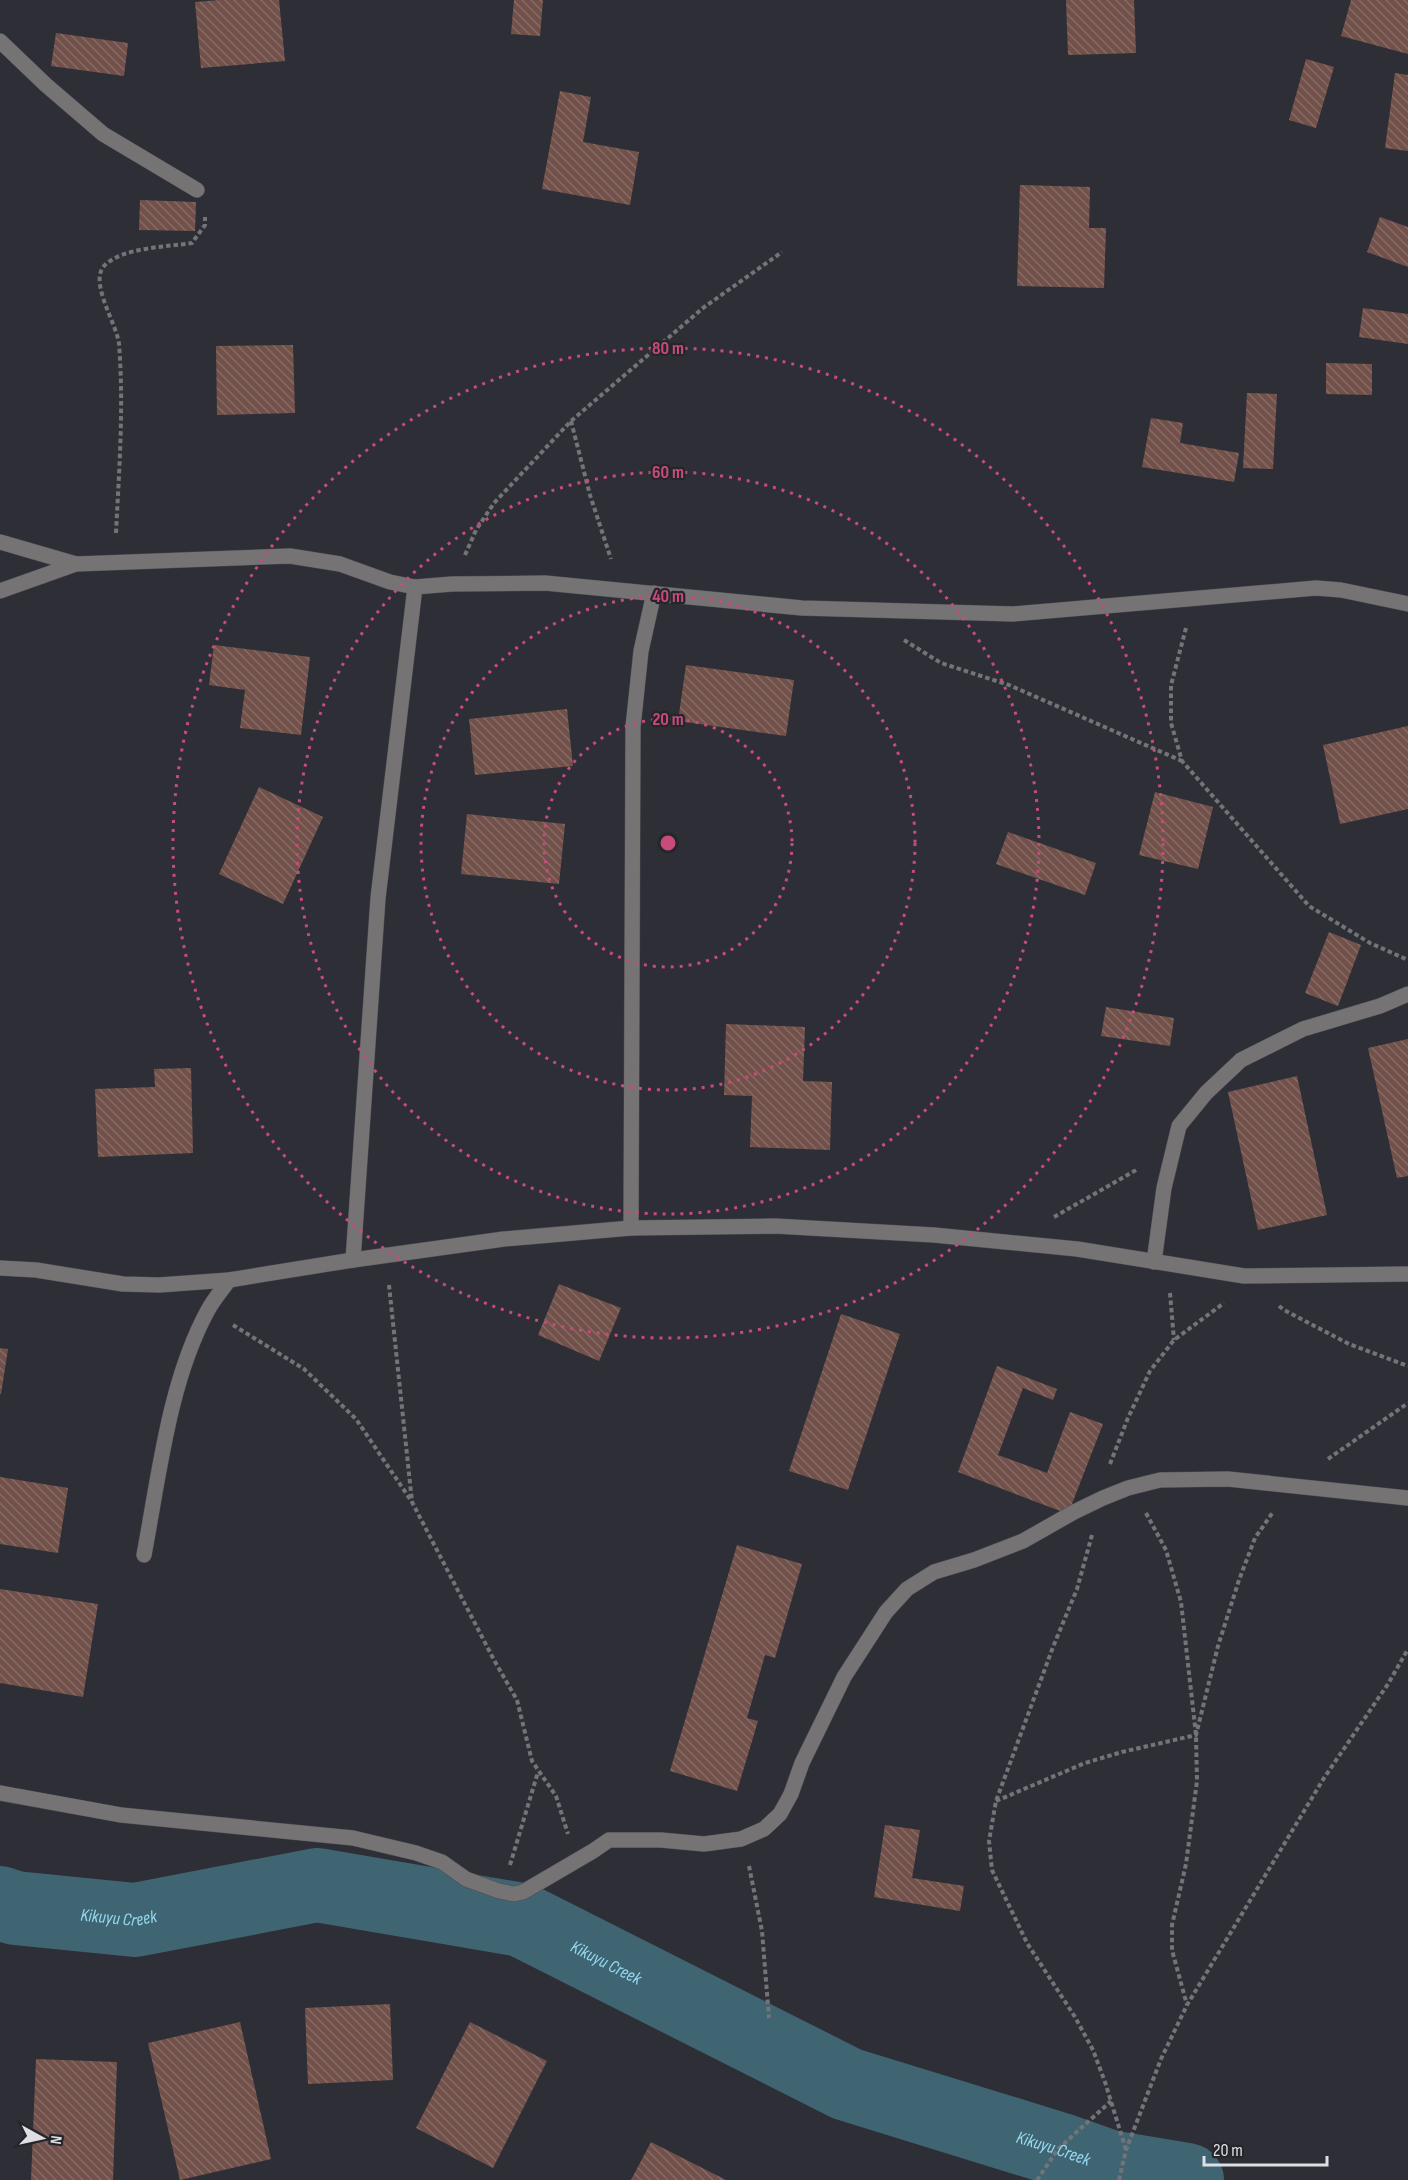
<svg xmlns="http://www.w3.org/2000/svg" width="1408" height="2180" viewBox="0 0 1408 2180" font-family="'Sofia Sans Condensed',sans-serif">
<style>
.lines{fill:none;stroke-linecap:round;stroke-linejoin:round}
.stream{stroke:#406572;stroke-width:12}
.river{stroke:#406572;stroke-width:74}
.building{fill:url(#building-back-hatch)}
.minor-casing{stroke:#4a4b52;stroke-width:16}
.path{stroke:#737479;stroke-width:4;stroke-dasharray:4.5 3;stroke-linecap:butt}
.minor{stroke:#767375;stroke-width:15}
.ring{fill:none;stroke:#c94a7d;stroke-width:3;stroke-dasharray:3 6}
.labels{text-anchor:middle;stroke-width:4.5;stroke-linejoin:round;paint-order:stroke}
.water-label{font-size:18px;font-style:italic;fill:#94d8f0;stroke:#24262c}
.centre{fill:#c94a7d;stroke:#24262c;stroke-width:3}
.ring-label{font-size:18px;text-anchor:middle;font-weight:bold;fill:#c94a7d;stroke:#24262c;stroke-width:4.5;stroke-linejoin:round;paint-order:stroke}
</style>
<defs>
<pattern id="building-back-hatch" width="6" height="6" patternUnits="userSpaceOnUse" patternTransform="scale(1.5)"><rect width="6" height="6" fill="#72514b"/><path d="M-1 5l2 2M0 0l6 6M5-1l2 2" fill="none" stroke="#866a65"/></pattern>
</defs>
<rect width="100%" height="100%" fill="#2e2f36"/>
<g class="lines">
<!-- stream -->
<path class="stream" d="M 1099,2180 L 1109,2167"/>
<!-- river -->
<path class="river" id="s1" d="M 0,1903 L 15,1908 L 135,1920 L 317,1885 L 522,1920 L 847,2084 L 1058,2149 L 1109,2167 L 1187,2180"/>
</g>
<!-- building -->
<g class="building">
<path d="M 220,0 L 279,0 L 285,61 L 201,68 L 195,2 Z"/>
<path d="M 514,0 L 543,0 L 540,36 L 511,34 Z"/>
<path d="M 1066,0 L 1134,0 L 1136,53 L 1068,55 Z"/>
<path d="M 1351,0 L 1408,0 L 1408,54 L 1341,36 Z"/>
<path d="M 56,33 L 128,43 L 124,76 L 51,66 Z"/>
<path d="M 1306,59 L 1334,67 L 1316,128 L 1289,120 Z"/>
<path d="M 1395,73 L 1408,75 L 1408,151 L 1385,148 Z"/>
<path d="M 560,91 L 591,97 L 583,142 L 639,152 L 630,205 L 542,189 Z"/>
<path d="M 1020,185 L 1090,187 L 1089,228 L 1106,228 L 1104,288 L 1017,286 Z"/>
<path d="M 140,200 L 196,202 L 195,231 L 139,230 Z"/>
<path d="M 1380,217 L 1408,227 L 1408,267 L 1367,252 Z"/>
<path d="M 1363,308 L 1408,314 L 1408,344 L 1359,337 Z"/>
<path d="M 293,345 L 295,413 L 217,415 L 216,346 Z"/>
<path d="M 1326,363 L 1372,364 L 1372,395 L 1326,394 Z"/>
<path d="M 1247,393 L 1277,394 L 1273,469 L 1243,468 Z"/>
<path d="M 1151,418 L 1183,423 L 1180,443 L 1239,453 L 1234,482 L 1142,467 Z"/>
<path d="M 214,645 L 310,657 L 301,735 L 240,728 L 245,690 L 209,685 Z"/>
<path d="M 686,665 L 794,680 L 786,736 L 678,721 Z"/>
<path d="M 567,709 L 573,766 L 475,775 L 469,719 Z"/>
<path d="M 1408,726 L 1408,809 L 1340,824 L 1323,745 Z"/>
<path d="M 259,787 L 323,817 L 283,904 L 219,874 Z"/>
<path d="M 1155,792 L 1213,807 L 1198,869 L 1139,855 Z"/>
<path d="M 467,814 L 565,824 L 559,884 L 461,874 Z"/>
<path d="M 1008,832 L 1096,863 L 1085,895 L 996,864 Z"/>
<path d="M 1329,932 L 1361,945 L 1338,1006 L 1305,993 Z"/>
<path d="M 1106,1007 L 1174,1018 L 1170,1046 L 1101,1036 Z"/>
<path d="M 726,1024 L 805,1027 L 803,1081 L 832,1082 L 830,1150 L 750,1147 L 752,1096 L 724,1095 Z"/>
<path d="M 1408,1039 L 1408,1176 L 1397,1178 L 1368,1048 Z"/>
<path d="M 191,1068 L 193,1153 L 98,1157 L 95,1089 L 155,1087 L 154,1069 Z"/>
<path d="M 1297,1076 L 1327,1215 L 1258,1230 L 1228,1092 Z"/>
<path d="M 559,1284 L 621,1308 L 599,1361 L 538,1335 Z"/>
<path d="M 841,1314 L 900,1334 L 848,1490 L 789,1471 Z"/>
<path d="M 0,1348 L 8,1349 L 1,1394 L 0,1394 Z"/>
<path d="M 997,1366 L 1057,1389 L 1053,1400 L 1023,1388 L 998,1455 L 1047,1473 L 1070,1412 L 1103,1424 L 1068,1514 L 958,1472 Z"/>
<path d="M 0,1477 L 68,1488 L 58,1553 L 0,1544 Z"/>
<path d="M 737,1545 L 802,1564 L 775,1658 L 765,1655 L 747,1718 L 758,1721 L 737,1791 L 670,1771 Z"/>
<path d="M 0,1589 L 98,1604 L 83,1697 L 0,1683 Z"/>
<path d="M 885,1825 L 920,1830 L 912,1878 L 964,1886 L 960,1911 L 874,1897 Z"/>
<path d="M 390,2004 L 393,2080 L 308,2084 L 305,2008 Z"/>
<path d="M 240,2022 L 271,2159 L 180,2180 L 148,2043 Z"/>
<path d="M 470,2022 L 547,2061 L 493,2168 L 416,2128 Z"/>
<path d="M 36,2059 L 117,2062 L 113,2180 L 31,2180 Z"/>
<path d="M 651,2142 L 726,2180 L 631,2180 Z"/>
</g>
<g class="lines">
<defs>
<g id="minor">
<path d="M 0,41 L 46,85 L 103,134 L 197,190"/>
<path d="M 0,542 L 76,564 L 290,556 L 340,564 L 390,582 L 415,587 L 452,584 L 545,583 L 802,608 L 1013,614 L 1316,588 L 1341,590 L 1408,604"/>
<path d="M 0,591 L 76,564"/>
<path d="M 631,1228 L 633,727 L 641,651 L 654,593"/>
<path d="M 353,1260 L 378,898 L 415,587"/>
<path d="M 1154,1262 L 1164,1188 L 1179,1126 L 1206,1093 L 1241,1060 L 1303,1029 L 1380,1006 L 1408,994"/>
<path d="M 0,1268 L 36,1270 L 123,1284 L 159,1285 L 229,1280 L 353,1260 L 504,1239 L 631,1228 L 775,1226 L 934,1235 L 1077,1249 L 1244,1276 L 1408,1274"/>
<path d="M 144,1555 C 159,1476 169,1381 208,1310 C 214,1299 222,1290 229,1280"/>
<path d="M 0,1793 L 121,1815 L 353,1838 L 416,1853 L 442,1862 L 466,1879 L 499,1891 L 514,1894 L 523,1892 L 593,1851 L 609,1840 L 661,1840 L 704,1844 L 741,1839 L 764,1829 L 780,1814 L 791,1794 L 802,1763 L 844,1677 L 886,1612 L 907,1589 L 934,1572 L 974,1560 L 1023,1541 L 1074,1512 L 1103,1498 L 1128,1488 L 1160,1480 L 1228,1479 L 1408,1498"/>
</g>
</defs>
<!-- minor casing -->
<use href="#minor" class="minor-casing"/>
<!-- path -->
<g class="path">
<path d="M 571,421 L 590,495 L 611,559"/>
<path d="M 116,533 C 119,471 124,407 119,344 C 117,324 89,283 104,266 C 122,247 167,247 192,243 L 205,225 L 205,217"/>
<path d="M 465,555 L 476,530 L 494,503 L 571,421 L 703,308 L 782,252"/>
<path d="M 1186,628 L 1171,685 L 1171,723 L 1182,761 L 1309,906 L 1370,943 L 1408,960"/>
<path d="M 904,640 L 941,663 L 1009,685 L 1182,761"/>
<path d="M 1054,1217 L 1138,1169"/>
<path d="M 389,1285 L 412,1502"/>
<path d="M 1170,1293 L 1174,1340"/>
<path d="M 1279,1306 L 1284,1310 L 1349,1344 L 1408,1366"/>
<path d="M 233,1325 L 304,1369 L 356,1419 L 412,1502 L 494,1660 L 517,1700 L 532,1761 L 556,1796 L 568,1834"/>
<path d="M 1328,1459 L 1408,1403"/>
<path d="M 1110,1464 L 1128,1418 L 1150,1371 L 1174,1340 L 1224,1303"/>
<path d="M 1146,1513 L 1166,1550 L 1181,1602 L 1196,1735 L 1197,1781 L 1186,1864 L 1172,1925 L 1172,1950 L 1187,2005"/>
<path d="M 1092,1535 L 1077,1589 L 1053,1647 L 996,1801 L 989,1841 L 992,1870 L 1027,1943 L 1075,2017 L 1093,2050 L 1105,2082 L 1126,2150"/>
<path d="M 996,1801 L 1085,1763 L 1122,1752 L 1196,1735 L 1218,1646 L 1239,1580 L 1255,1538 L 1273,1512"/>
<path d="M 510,1865 L 538,1772"/>
<path d="M 749,1866 L 762,1931 L 769,2018"/>
<path d="M 1037,2180 L 1058,2149 L 1111,2101"/>
<path d="M 1119,2180 L 1126,2150 L 1161,2059 L 1187,2005 L 1324,1778 L 1388,1684 L 1408,1649"/>
</g>
<!-- minor -->
<use href="#minor" class="minor"/>
</g>
<!-- distance rings -->
<g class="ring">
<circle cx="668" cy="843" r="124"/>
<circle cx="668" cy="843" r="247"/>
<circle cx="668" cy="843" r="371"/>
<circle cx="668" cy="843" r="495"/>
</g>
<g class="labels">
<!-- water labels -->
<g class="water-label">
<text dy="6" stroke="none"><textPath href="#s1" startOffset="120">Kikuyu Creek</textPath></text>
<text dy="6" stroke="none"><textPath href="#s1" startOffset="624">Kikuyu Creek</textPath></text>
<text dy="6" stroke="none"><textPath href="#s1" startOffset="1110">Kikuyu Creek</textPath></text>
</g>
</g>
<circle cx="668" cy="843" r="9" class="centre"/>
<g class="ring-label">
<text x="668" y="354">80 m</text>
<text x="668" y="478">60 m</text>
<text x="668" y="602">40 m</text>
<text x="668" y="725">20 m</text>
</g>
<!-- north arrow -->
<g transform="translate(42 2138) rotate(98)" stroke="#24262c" stroke-width="4.5" paint-order="stroke">
<path d="M0-4.5L10 22L0 15L-10 22Z" fill="#dedfe3"/>
<text y="-9" font-size="16" font-weight="bold" text-anchor="middle" fill="#dedfe3">N</text>
</g>
<!-- scale -->
<path d="M1204 2156v9h123v-9" fill="none" stroke="#dedfe3" stroke-width="3"/>
<text x="1213" y="2156" font-size="18" fill="#dedfe3" stroke="#24262c" stroke-width="4.5" paint-order="stroke">20 m</text>
</svg>
